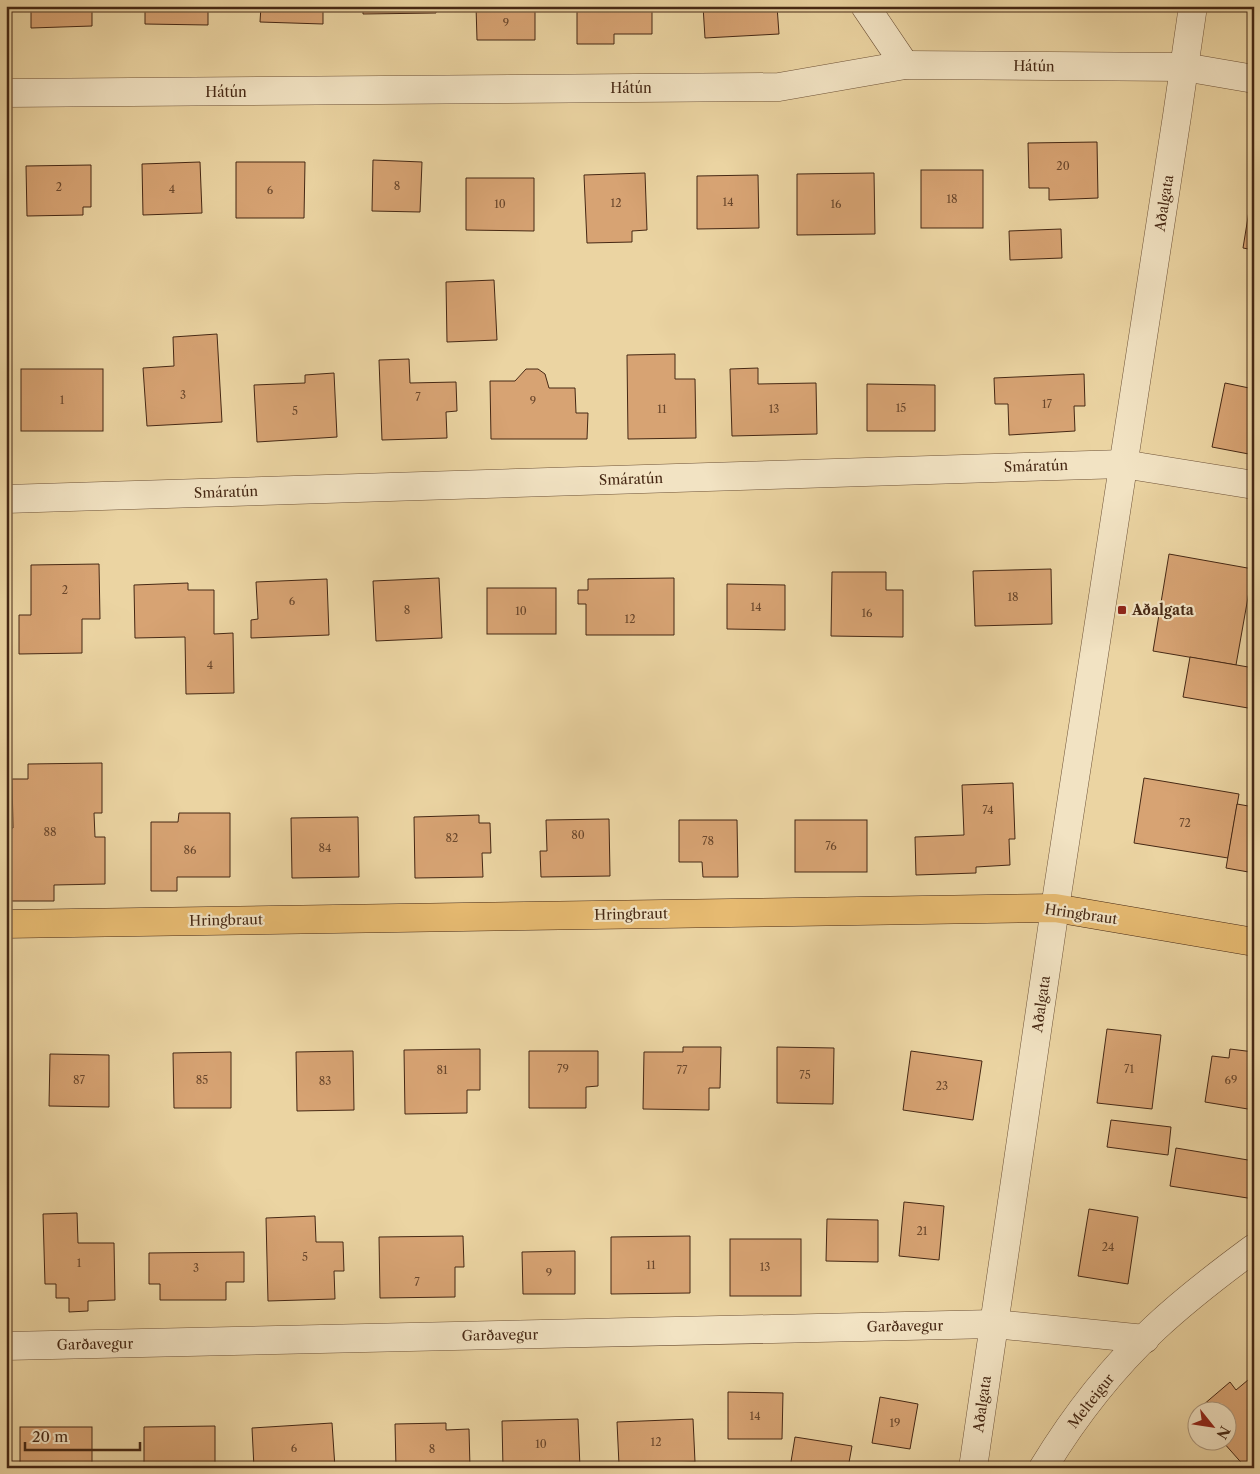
<svg xmlns="http://www.w3.org/2000/svg" width="1260" height="1474" viewBox="0 0 1260 1474" font-family="'Libre Caslon Text',serif">
<style>
.building{fill:#d7a373;stroke:#462814}
.lines{fill:none;stroke-linecap:round;stroke-linejoin:round}
.minor-casing{stroke:#6f5338;stroke-width:29}
.major-casing{stroke:#462814;stroke-width:29}
.minor{stroke:#f2e3c3;stroke-width:28}
.major{stroke:#e6ba71;stroke-width:28}
.poi-dot{fill:#8f2418;stroke:#f2e3c3;stroke-width:2}
.labels{text-anchor:middle;stroke-width:4.5;stroke-linejoin:round;paint-order:stroke}
.number-label{font-size:11px;fill:#6a472c}
.street-label{font-size:14px;fill:#462814;stroke:#f2e3c3}
.poi-label{font-size:14px;font-weight:bold;fill:#462814;stroke:#f2e3c3;text-anchor:start}
</style>
<rect width="100%" height="100%" fill="#ebd4a2"/>
<filter id="stains"><feTurbulence type="fractalNoise" baseFrequency=".004" numOctaves="4"/><feColorMatrix values="0 0 0 0 .2 0 0 0 0 .09 0 0 0 0 .02 0 0 0 .5 -.17"/></filter>
<radialGradient id="worn" r=".72"><stop offset=".6" stop-color="#630" stop-opacity="0"/><stop offset="1" stop-color="#630" stop-opacity=".3"/></radialGradient>
<!-- building -->
<g class="building">
<path d="M 31,6 L 92,6 L 92,26 L 31,28 Z"/>
<path d="M 145,6 L 208,6 L 208,25 L 145,24 Z"/>
<path d="M 261,6 L 323,6 L 323,24 L 260,22 Z"/>
<path d="M 363,6 L 436,6 L 436,13 L 363,14 Z"/>
<path d="M 476,6 L 535,6 L 535,40 L 477,40 Z"/>
<path d="M 577,6 L 652,6 L 652,34 L 614,34 L 614,44 L 577,44 Z"/>
<path d="M 703,6 L 777,6 L 779,34 L 705,38 Z"/>
<path d="M 1097,142 L 1098,198 L 1049,200 L 1049,188 L 1029,188 L 1028,143 Z"/>
<path d="M 373,160 L 422,162 L 420,212 L 372,211 Z"/>
<path d="M 200,162 L 202,213 L 143,215 L 142,164 Z"/>
<path d="M 236,162 L 305,162 L 304,218 L 236,218 Z"/>
<path d="M 91,165 L 91,207 L 83,207 L 83,215 L 27,216 L 26,166 Z"/>
<rect x="921" y="170" width="62" height="58"/>
<path d="M 645,173 L 647,230 L 632,231 L 632,242 L 587,243 L 584,175 Z"/>
<path d="M 874,173 L 875,234 L 797,235 L 797,174 Z"/>
<path d="M 758,175 L 759,228 L 697,229 L 697,176 Z"/>
<path d="M 466,178 L 534,178 L 534,231 L 466,230 Z"/>
<path d="M 1254,180 L 1254,250 L 1243,248 Z"/>
<path d="M 1061,229 L 1062,258 L 1010,260 L 1009,231 Z"/>
<path d="M 494,280 L 497,340 L 447,342 L 446,282 Z"/>
<path d="M 217,334 L 222,422 L 147,426 L 143,368 L 174,366 L 173,337 Z"/>
<path d="M 675,354 L 675,379 L 695,379 L 696,438 L 628,439 L 627,355 Z"/>
<path d="M 409,359 L 410,383 L 456,382 L 457,411 L 446,412 L 447,438 L 382,440 L 379,360 Z"/>
<path d="M 758,368 L 758,384 L 816,383 L 817,434 L 732,436 L 730,369 Z"/>
<rect x="21" y="369" width="82" height="62"/>
<path d="M 526,369 L 538,369 L 545,374 L 549,388 L 575,388 L 576,413 L 588,413 L 587,439 L 491,439 L 490,381 L 515,381 Z"/>
<path d="M 334,373 L 337,437 L 257,442 L 254,385 L 305,383 L 305,375 Z"/>
<path d="M 1084,374 L 1085,406 L 1074,406 L 1075,431 L 1009,435 L 1008,404 L 995,404 L 994,378 Z"/>
<path d="M 1225,383 L 1254,389 L 1254,455 L 1212,447 Z"/>
<path d="M 867,384 L 935,385 L 935,431 L 867,431 Z"/>
<path d="M 1169,554 L 1253,569 L 1236,665 L 1153,651 Z"/>
<path d="M 99,564 L 100,619 L 82,619 L 82,653 L 19,654 L 19,615 L 31,615 L 31,565 Z"/>
<path d="M 1051,569 L 1052,624 L 975,626 L 973,571 Z"/>
<path d="M 832,572 L 886,572 L 886,590 L 903,590 L 903,637 L 831,636 Z"/>
<path d="M 439,578 L 442,638 L 376,641 L 373,581 Z"/>
<path d="M 674,578 L 674,635 L 586,635 L 586,604 L 578,604 L 578,590 L 588,590 L 588,579 Z"/>
<path d="M 327,579 L 329,635 L 251,638 L 251,620 L 258,619 L 256,582 Z"/>
<path d="M 188,583 L 188,590 L 214,590 L 214,634 L 233,633 L 234,693 L 186,694 L 185,637 L 135,638 L 134,585 Z"/>
<path d="M 727,584 L 785,585 L 785,630 L 727,629 Z"/>
<rect x="487" y="588" width="69" height="46"/>
<path d="M 1190,657 L 1254,668 L 1254,709 L 1183,697 Z"/>
<path d="M 102,763 L 102,813 L 94,813 L 95,837 L 105,837 L 105,884 L 54,885 L 54,901 L 6,901 L 6,828 L 13,828 L 12,779 L 28,779 L 28,764 Z"/>
<path d="M 1144,778 L 1239,794 L 1228,858 L 1134,843 Z"/>
<path d="M 1013,783 L 1015,839 L 1009,839 L 1010,865 L 976,867 L 976,873 L 916,875 L 915,837 L 964,835 L 962,785 Z"/>
<path d="M 1237,804 L 1254,807 L 1254,873 L 1226,868 Z"/>
<path d="M 179,813 L 230,813 L 230,877 L 177,877 L 177,891 L 151,891 L 151,822 L 178,822 Z"/>
<path d="M 479,815 L 479,823 L 490,823 L 491,853 L 482,853 L 483,877 L 415,878 L 414,817 Z"/>
<path d="M 358,817 L 359,877 L 292,878 L 291,818 Z"/>
<path d="M 609,819 L 610,876 L 541,877 L 540,851 L 547,851 L 546,820 Z"/>
<path d="M 679,820 L 737,820 L 738,877 L 703,877 L 702,862 L 679,862 Z"/>
<rect x="795" y="820" width="72" height="52"/>
<path d="M 1107,1029 L 1161,1035 L 1152,1109 L 1097,1103 Z"/>
<path d="M 683,1047 L 721,1047 L 720,1088 L 709,1088 L 709,1110 L 643,1109 L 644,1052 L 683,1052 Z"/>
<path d="M 777,1047 L 834,1048 L 833,1104 L 777,1103 Z"/>
<path d="M 480,1049 L 480,1090 L 467,1090 L 467,1113 L 405,1114 L 404,1050 Z"/>
<path d="M 1230,1049 L 1254,1052 L 1254,1110 L 1205,1102 L 1212,1056 L 1229,1058 Z"/>
<path d="M 353,1051 L 354,1110 L 297,1111 L 296,1052 Z"/>
<path d="M 529,1051 L 598,1051 L 598,1086 L 586,1087 L 586,1108 L 529,1108 Z"/>
<path d="M 911,1051 L 982,1061 L 973,1120 L 903,1110 Z"/>
<path d="M 231,1052 L 231,1108 L 174,1108 L 173,1053 Z"/>
<path d="M 50,1054 L 109,1055 L 109,1107 L 49,1106 Z"/>
<path d="M 1111,1120 L 1171,1127 L 1168,1155 L 1107,1147 Z"/>
<path d="M 1176,1148 L 1254,1161 L 1254,1199 L 1170,1186 Z"/>
<path d="M 904,1202 L 944,1206 L 939,1260 L 899,1256 Z"/>
<path d="M 1089,1209 L 1138,1217 L 1128,1284 L 1078,1276 Z"/>
<path d="M 77,1213 L 78,1243 L 114,1243 L 115,1300 L 88,1301 L 88,1311 L 69,1312 L 69,1298 L 56,1298 L 56,1284 L 45,1284 L 43,1214 Z"/>
<path d="M 315,1216 L 316,1242 L 343,1242 L 344,1271 L 334,1271 L 335,1299 L 268,1301 L 266,1218 Z"/>
<path d="M 827,1219 L 878,1220 L 878,1262 L 826,1261 Z"/>
<path d="M 463,1236 L 464,1267 L 455,1267 L 455,1297 L 380,1298 L 379,1237 Z"/>
<path d="M 690,1236 L 690,1293 L 611,1294 L 611,1237 Z"/>
<rect x="730" y="1239" width="71" height="57"/>
<path d="M 575,1251 L 575,1294 L 523,1294 L 522,1252 Z"/>
<path d="M 244,1252 L 244,1282 L 226,1282 L 226,1300 L 160,1300 L 160,1284 L 149,1284 L 149,1253 Z"/>
<path d="M 1254,1375 L 1254,1468 L 1246,1468 L 1223,1442 L 1228,1442 L 1228,1412 L 1198,1412 L 1198,1413 L 1196,1411 L 1230,1382 L 1236,1390 Z"/>
<path d="M 728,1392 L 783,1393 L 782,1439 L 728,1439 Z"/>
<path d="M 880,1397 L 918,1404 L 910,1449 L 872,1443 Z"/>
<path d="M 578,1419 L 580,1468 L 503,1468 L 502,1421 Z"/>
<path d="M 693,1419 L 695,1462 L 619,1465 L 617,1422 Z"/>
<path d="M 332,1423 L 335,1468 L 254,1468 L 252,1428 Z"/>
<path d="M 446,1423 L 446,1430 L 469,1429 L 470,1468 L 396,1468 L 395,1424 Z"/>
<path d="M 215,1426 L 215,1468 L 144,1468 L 144,1427 Z"/>
<rect x="20" y="1427" width="72" height="41"/>
<path d="M 795,1437 L 852,1446 L 848,1468 L 790,1468 Z"/>
</g>
<g class="lines">
<defs>
<g id="minor">
<path d="M 865,6 L 905,65"/>
<path d="M 6,93 L 779,87 L 905,65 L 1184,67 L 1254,79"/>
<path d="M 6,499 L 1123,464 L 1254,485"/>
<path d="M 6,1346 L 994,1324 L 1145,1339"/>
<path d="M 973,1468 L 1055,908 L 1177,116 L 1193,6"/>
<path d="M 1043,1468 C 1074,1417 1112,1368 1155,1328 C 1186,1299 1220,1273 1254,1248"/>
</g>
<path id="major" d="M 6,924 L 1055,908 L 1254,942"/>
</defs>
<!-- minor casing -->
<use href="#minor" class="minor-casing"/>
<!-- major casing -->
<use href="#major" class="major-casing"/>
<!-- minor -->
<use href="#minor" class="minor"/>
<!-- major -->
<use href="#major" class="major"/>
</g>
<!-- markers -->
<rect class="poi-dot" x="1117" y="605" width="10" height="10" rx="2.5"/>
<g class="labels">
<!-- number labels -->
<g class="number-label">
<text x="506" y="27">9</text>
<text x="1063" y="170">20</text>
<text x="397" y="190">8</text>
<text x="59" y="191">2</text>
<text x="172" y="193">4</text>
<text x="270" y="194">6</text>
<text x="952" y="203">18</text>
<text x="728" y="206">14</text>
<text x="616" y="207">12</text>
<text x="500" y="208">10</text>
<text x="836" y="208">16</text>
<text x="183" y="399">3</text>
<text x="418" y="401">7</text>
<text x="62" y="404">1</text>
<text x="533" y="405">9</text>
<text x="1047" y="408">17</text>
<text x="901" y="412">15</text>
<text x="662" y="413">11</text>
<text x="774" y="413">13</text>
<text x="295" y="415">5</text>
<text x="65" y="594">2</text>
<text x="1013" y="601">18</text>
<text x="292" y="605">6</text>
<text x="756" y="611">14</text>
<text x="407" y="614">8</text>
<text x="521" y="615">10</text>
<text x="867" y="617">16</text>
<text x="630" y="623">12</text>
<text x="210" y="669">4</text>
<text x="988" y="814">74</text>
<text x="1185" y="827">72</text>
<text x="50" y="836">88</text>
<text x="578" y="839">80</text>
<text x="452" y="842">82</text>
<text x="708" y="845">78</text>
<text x="831" y="850">76</text>
<text x="325" y="852">84</text>
<text x="190" y="854">86</text>
<text x="563" y="1073">79</text>
<text x="1129" y="1073">71</text>
<text x="442" y="1074">81</text>
<text x="682" y="1074">77</text>
<text x="805" y="1079">75</text>
<text x="79" y="1084">87</text>
<text x="202" y="1084">85</text>
<text x="1231" y="1084">69</text>
<text x="325" y="1085">83</text>
<text x="942" y="1090">23</text>
<text x="922" y="1235">21</text>
<text x="1108" y="1251">24</text>
<text x="305" y="1261">5</text>
<text x="79" y="1267">1</text>
<text x="651" y="1269">11</text>
<text x="765" y="1271">13</text>
<text x="196" y="1272">3</text>
<text x="549" y="1277">9</text>
<text x="417" y="1286">7</text>
<text x="755" y="1420">14</text>
<text x="895" y="1427">19</text>
<text x="656" y="1446">12</text>
<text x="541" y="1448">10</text>
<text x="294" y="1452">6</text>
<text x="432" y="1453">8</text>
</g>
<!-- street labels -->
<g class="street-label">
<text transform="translate(1034 66) rotate(1)" y="5">Hátún</text>
<text x="631" y="93">Hátún</text>
<text x="226" y="97">Hátún</text>
<text transform="translate(1164 203) rotate(-81)" y="5">Aðalgata</text>
<text transform="translate(1036 466) rotate(-2)" y="5">Smáratún</text>
<text transform="translate(631 479) rotate(-2)" y="5">Smáratún</text>
<text transform="translate(226 492) rotate(-2)" y="5">Smáratún</text>
<text transform="translate(631 914) rotate(-1)" y="5">Hringbraut</text>
<text transform="translate(1081 914) rotate(8)" y="5">Hringbraut</text>
<text transform="translate(226 920) rotate(-1)" y="5">Hringbraut</text>
<text transform="translate(1041 1004) rotate(-82)" y="5">Aðalgata</text>
<text transform="translate(905 1326) rotate(-1)" y="5">Garðavegur</text>
<text transform="translate(500 1335) rotate(-1)" y="5">Garðavegur</text>
<text transform="translate(95 1344) rotate(-1)" y="5">Garðavegur</text>
<text transform="translate(1091 1401) rotate(-52)" y="5">Melteigur</text>
<text transform="translate(982 1404) rotate(-82)" y="5">Aðalgata</text>
</g>
<!-- poi labels -->
<g class="poi-label">
<text x="1132" y="615">Aðalgata</text>
</g>
</g>
<!-- margin -->
<rect width="1260" height="1474" fill="none" stroke="#ebd4a2" stroke-width="25"/>
<rect x="8" y="8" width="1245" height="1459" fill="none" stroke="#462814" stroke-width="2.5"/>
<rect x="12" y="12" width="1235" height="1449" fill="none" stroke="#462814"/>
<!-- north arrow -->
<g transform="translate(1212 1426) rotate(120)"><circle r="24" fill="#f2e3c3" stroke="#ad987d"/>
<path d="M0-4L9 19L0 12L-9 19Z" fill="#8f2418"/>
<text y="-8" font-size="14" font-weight="bold" text-anchor="middle" fill="#462814">N</text>
</g>
<!-- scale -->
<path d="M25 1442v8h115v-8" fill="none" stroke="#462814" stroke-width="2.5"/>
<text x="32" y="1442" font-size="15" fill="#462814" stroke="#f2e3c3" stroke-width="4" paint-order="stroke">20 m</text>
<rect width="100%" height="100%" filter="url(#stains)"/>
<rect width="100%" height="100%" fill="url(#worn)"/>
</svg>
